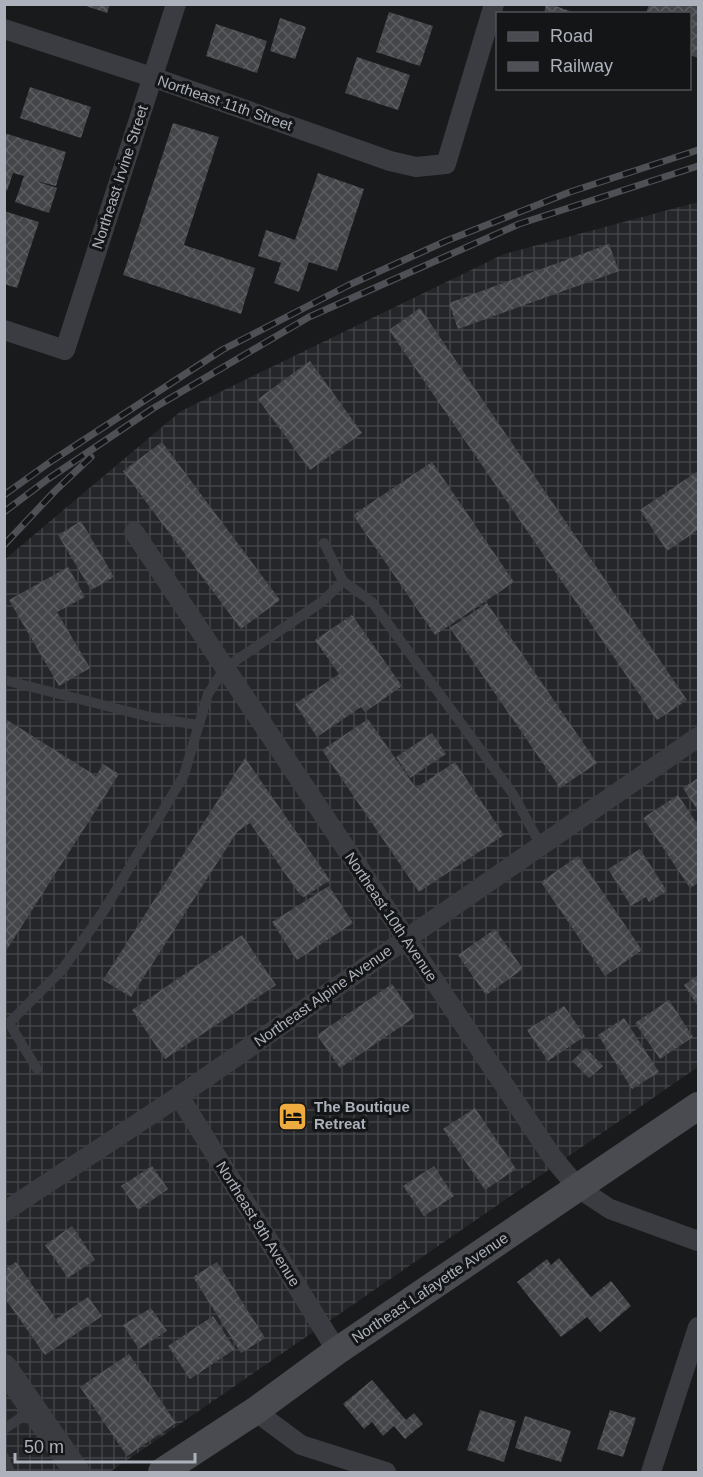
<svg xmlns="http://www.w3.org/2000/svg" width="703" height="1477" viewBox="0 0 703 1477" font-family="Helvetica,sans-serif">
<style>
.industrial{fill:url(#industrial-grid)}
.building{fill:url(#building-cross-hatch)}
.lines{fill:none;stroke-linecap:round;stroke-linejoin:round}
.service{stroke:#3b3c41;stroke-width:10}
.minor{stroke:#3b3c41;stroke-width:20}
.tertiary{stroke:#3b3c41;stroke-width:26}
.secondary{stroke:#494b51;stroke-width:28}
.rail-casing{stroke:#4e5056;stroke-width:7}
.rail{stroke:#141517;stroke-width:4.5;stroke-dasharray:14;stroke-linecap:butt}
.labels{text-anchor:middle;stroke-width:6;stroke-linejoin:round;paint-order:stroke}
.street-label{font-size:15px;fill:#acb1bb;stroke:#141517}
.poi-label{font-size:15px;font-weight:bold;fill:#acb1bb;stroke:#141517;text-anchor:start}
</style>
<defs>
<pattern id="industrial-grid" width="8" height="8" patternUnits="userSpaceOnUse" patternTransform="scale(1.5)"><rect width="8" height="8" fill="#252629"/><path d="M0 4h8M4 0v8" fill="none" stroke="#424346"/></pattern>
<pattern id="building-cross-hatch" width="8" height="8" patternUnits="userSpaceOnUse" patternTransform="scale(1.5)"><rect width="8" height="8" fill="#444549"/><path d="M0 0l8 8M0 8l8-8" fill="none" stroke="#5c5d61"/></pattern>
</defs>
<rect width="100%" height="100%" fill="#191a1c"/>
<!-- industrial -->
<path class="industrial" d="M 698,202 L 698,1067 L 110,1472 L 5,1472 L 4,560 L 181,411 L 504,254 Z"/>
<!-- building -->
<g class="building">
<path d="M 80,4 L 110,4 L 107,13 Z"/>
<path d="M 546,4 L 550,4 L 578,14 L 544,14 Z"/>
<path d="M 649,4 L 698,4 L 698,58 L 690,55 L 690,14 L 646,14 Z"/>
<path d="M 389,12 L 433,26 L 420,66 L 376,52 Z"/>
<path d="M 280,18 L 306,27 L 295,59 L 270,51 Z"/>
<path d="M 216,24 L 267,41 L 257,73 L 206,56 Z"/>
<path d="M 357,57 L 410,75 L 398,110 L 345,93 Z"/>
<path d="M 30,87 L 91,107 L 81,138 L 20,118 Z"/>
<path d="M 173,123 L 219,137 L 184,245 L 255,268 L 241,314 L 123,275 Z"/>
<path d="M 4,133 L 66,152 L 56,186 L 36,181 L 57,188 L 49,213 L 15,202 L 24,176 L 13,173 L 7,191 L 4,190 Z"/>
<path d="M 318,173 L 364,189 L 337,271 L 309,262 L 299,292 L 274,283 L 281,263 L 258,256 L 266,230 L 295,240 Z"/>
<path d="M 4,211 L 39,222 L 17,288 L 4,284 Z"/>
<path d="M 609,244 L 619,271 L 458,329 L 449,303 Z"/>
<path d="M 420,308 L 687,700 L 657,720 L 389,330 Z"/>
<path d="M 310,361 L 362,433 L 310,470 L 258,399 Z"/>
<path d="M 162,442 L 280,600 L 241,629 L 123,471 Z"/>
<path d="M 432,462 L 514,582 L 435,635 L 353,515 Z"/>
<path d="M 698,471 L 698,530 L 667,551 L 640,510 Z"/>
<path d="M 81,521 L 114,577 L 91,590 L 58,535 Z"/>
<path d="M 68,567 L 85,597 L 57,612 L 90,668 L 59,686 L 9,600 Z"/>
<path d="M 487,603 L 597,763 L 560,788 L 450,628 Z"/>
<path d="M 352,615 L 402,686 L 365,712 L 361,707 L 317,737 L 295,704 L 339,674 L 315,640 Z"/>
<path d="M 4,718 L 96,776 L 103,764 L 119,774 L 4,954 Z"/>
<path d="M 368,719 L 416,788 L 455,762 L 504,835 L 419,892 L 322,750 Z"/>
<path d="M 432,733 L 446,754 L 410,778 L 396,757 Z"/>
<path d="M 245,758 L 330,880 L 304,897 L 300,895 L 250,823 L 237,832 L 131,997 L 103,980 Z"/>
<path d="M 698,778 L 698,811 L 683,788 Z"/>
<path d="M 678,795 L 698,825 L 698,883 L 690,888 L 643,818 Z"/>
<path d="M 640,849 L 667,891 L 649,902 L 646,897 L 631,906 L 608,869 Z"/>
<path d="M 578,856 L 642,950 L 605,976 L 541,882 Z"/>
<path d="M 329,886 L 353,923 L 297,960 L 272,922 Z"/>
<path d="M 495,929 L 523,969 L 486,995 L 458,955 Z"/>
<path d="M 242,935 L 276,985 L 165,1059 L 132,1010 Z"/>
<path d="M 698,975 L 698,1006 L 684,985 Z"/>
<path d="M 392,984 L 415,1017 L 340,1068 L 317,1035 Z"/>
<path d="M 669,1000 L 693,1037 L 660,1059 L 635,1023 Z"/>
<path d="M 564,1006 L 585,1036 L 548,1061 L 527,1030 Z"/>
<path d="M 624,1018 L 659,1072 L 632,1089 L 598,1035 Z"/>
<path d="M 586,1048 L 603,1066 L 589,1078 L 572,1061 Z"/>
<path d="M 475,1108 L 516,1169 L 485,1190 L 443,1129 Z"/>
<path d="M 152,1166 L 168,1189 L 138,1210 L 121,1186 Z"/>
<path d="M 434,1166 L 454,1196 L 424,1216 L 403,1186 Z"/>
<path d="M 72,1226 L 95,1260 L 68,1278 L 45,1245 Z"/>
<path d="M 559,1258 L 591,1297 L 611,1281 L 631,1306 L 600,1332 L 587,1317 L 561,1337 L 517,1282 L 547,1259 L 551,1265 Z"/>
<path d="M 16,1262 L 56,1319 L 88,1297 L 102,1316 L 45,1355 L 4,1297 L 4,1270 Z"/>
<path d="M 217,1262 L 265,1338 L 241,1353 L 193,1277 Z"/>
<path d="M 151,1308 L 167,1331 L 139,1349 L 123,1325 Z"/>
<path d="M 213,1316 L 235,1349 L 190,1379 L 168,1346 Z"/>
<path d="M 129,1354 L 176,1423 L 127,1456 L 80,1387 Z"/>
<path d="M 372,1380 L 406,1420 L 414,1413 L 423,1424 L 405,1439 L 394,1426 L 383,1436 L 372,1422 L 364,1429 L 343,1404 Z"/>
<path d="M 480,1410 L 516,1421 L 504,1462 L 467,1450 Z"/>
<path d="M 610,1410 L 636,1418 L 623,1457 L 597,1449 Z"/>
<path d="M 525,1416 L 571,1431 L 561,1462 L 515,1448 Z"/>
</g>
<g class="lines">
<!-- service -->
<g class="service">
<path d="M 343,581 L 372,602 L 513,794 L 541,846"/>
<path d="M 4,680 L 150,717 L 198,725"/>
<path d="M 4,1022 L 9,1023 L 37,1069"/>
<path d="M 9,1023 L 62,970 L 105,909 L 184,775 L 208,694 L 225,668 L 323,601 L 343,581 L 324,543"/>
<path d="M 4,1429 L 34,1409"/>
<path d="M 4,1457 L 10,1472"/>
</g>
<!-- minor -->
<g class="minor">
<path d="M 4,29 L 152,77 L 390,161 L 416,167 L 446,164 L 494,4"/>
<path d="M 4,330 L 65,350 L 176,4"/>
<path d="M 134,532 L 553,1158 L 578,1188 L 610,1209 L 698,1241"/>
<path d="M 179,1096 L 337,1351"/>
<path d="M 4,1212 L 179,1096 L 698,737"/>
<path d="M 255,1411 L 301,1445 L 386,1472"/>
<path d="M 651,1472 L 698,1327"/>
</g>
<!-- tertiary -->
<path class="tertiary" d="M 4,1367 L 77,1472"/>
<!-- secondary -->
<path class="secondary" d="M 162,1472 L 255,1411 L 337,1351 L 698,1106"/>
<defs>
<g id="rail">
<path d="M 4,495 L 53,460 L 222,350 L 349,285 L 446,241 L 570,192 L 698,150"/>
<path d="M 4,512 L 48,479 L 152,409 L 309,317 L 519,224 L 698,166"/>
<path d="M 4,545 L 55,491 L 91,457"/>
</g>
</defs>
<!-- rail casing -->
<use href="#rail" class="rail-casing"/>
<!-- rail -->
<use href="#rail" class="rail"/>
</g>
<!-- icons -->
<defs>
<symbol id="hotel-square" viewBox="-11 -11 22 22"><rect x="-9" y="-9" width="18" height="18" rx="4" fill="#eeab3f" stroke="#141517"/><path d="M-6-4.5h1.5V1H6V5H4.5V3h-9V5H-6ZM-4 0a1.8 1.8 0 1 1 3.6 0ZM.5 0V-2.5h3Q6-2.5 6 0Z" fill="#111"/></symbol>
</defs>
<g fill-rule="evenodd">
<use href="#hotel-square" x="276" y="1100" width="33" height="33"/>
</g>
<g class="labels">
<!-- street labels -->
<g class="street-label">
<text transform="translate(225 103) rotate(19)" y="5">Northeast 11th Street</text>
<text transform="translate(120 177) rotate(-72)" y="5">Northeast Irvine Street</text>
<text transform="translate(391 917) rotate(56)" y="5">Northeast 10th Avenue</text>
<text transform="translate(323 996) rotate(-35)" y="5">Northeast Alpine Avenue</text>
<text transform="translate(258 1224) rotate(58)" y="5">Northeast 9th Avenue</text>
<text transform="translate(430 1288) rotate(-34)" y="5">Northeast Lafayette Avenue</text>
</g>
<!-- poi labels -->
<g class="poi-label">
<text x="314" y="1112">The Boutique<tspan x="314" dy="17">Retreat</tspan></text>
</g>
</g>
<!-- border -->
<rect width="703" height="1477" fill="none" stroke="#acb1bb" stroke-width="12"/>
<!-- legend -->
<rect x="496" y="12" width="195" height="78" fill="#141517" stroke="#515359" stroke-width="1.5"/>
<rect x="508" y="32" width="30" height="9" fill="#494b51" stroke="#515359" stroke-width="1.5"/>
<text x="550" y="42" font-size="18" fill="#acb1bb">Road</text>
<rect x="508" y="62" width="30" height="9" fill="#4e5056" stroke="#515359" stroke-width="1.5"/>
<text x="550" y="72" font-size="18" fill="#acb1bb">Railway</text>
<!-- scale -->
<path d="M15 1453v9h180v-9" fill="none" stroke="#acb1bb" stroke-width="3"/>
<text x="24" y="1453" font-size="18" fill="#acb1bb" stroke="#141517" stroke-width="4.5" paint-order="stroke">50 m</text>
</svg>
